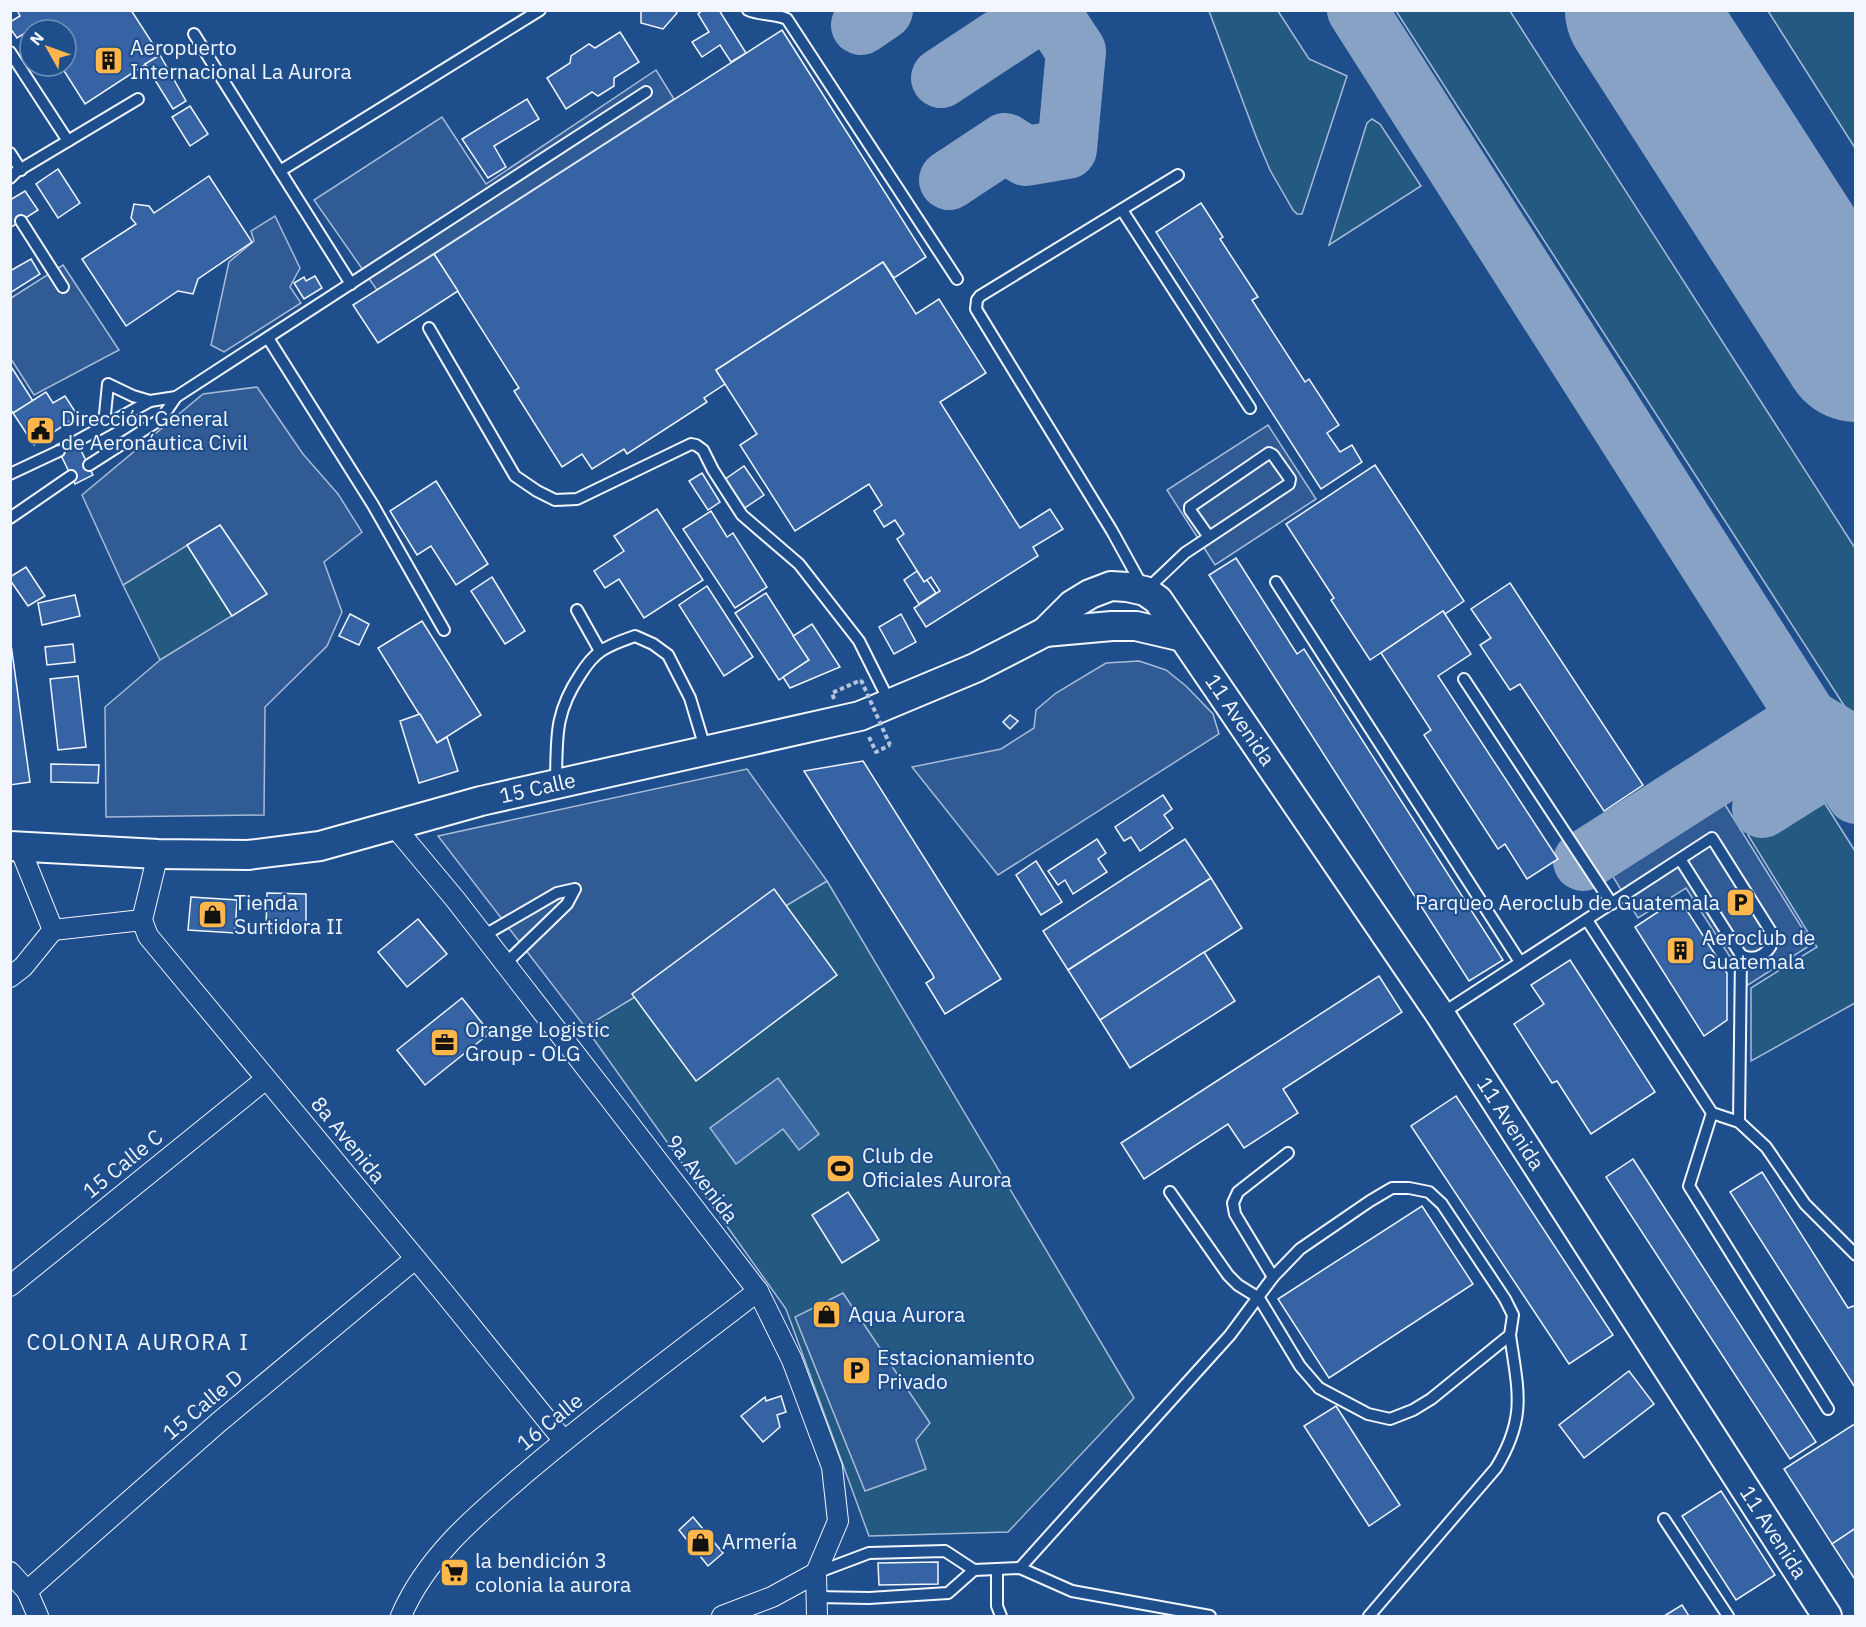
<svg xmlns="http://www.w3.org/2000/svg" width="1866" height="1627" viewBox="0 0 1866 1627" font-family="'IBM Plex Sans',sans-serif">
<style>
.green{fill:#245a82;stroke:#a8bbd7;stroke-width:1.5}
.parking{fill:#305b95;stroke:#a8bbd7;stroke-width:1.5}
.water{fill:#3b69a3;stroke:#a8bbd7;stroke-width:1.5}
.lines{fill:none;stroke-linecap:round;stroke-linejoin:round}
.taxiway{stroke:#88a2c6;stroke-width:60}
.runway{stroke:#88a2c6;stroke-width:148}
.building{fill:#3563a3;stroke:#f2f6ff;stroke-width:1.5}
.lane-casing{stroke:#f2f6ff;stroke-width:14}
.street-casing{stroke:#f2f6ff;stroke-width:22}
.secondary-casing{stroke:#f2f6ff;stroke-width:32}
.path{stroke:#b3c4dc;stroke-width:4;stroke-dasharray:4.5 3;stroke-linecap:butt}
.lane{stroke:#1f4e8c;stroke-width:10}
.street{stroke:#1f4e8c;stroke-width:20}
.secondary{stroke:#1f4e8c;stroke-width:28}
.path-bridge{stroke:#b3c4dc;stroke-width:4;stroke-dasharray:4.5 3;stroke-linecap:butt}
.labels{text-anchor:middle;stroke-width:4.5;stroke-linejoin:round;paint-order:stroke}
.poi-label{font-size:21px;fill:#f2f6ff;stroke:#1f4e8c;text-anchor:start}
.street-label{font-size:21px;fill:#f2f6ff;stroke:#1f4e8c}
.neighbourhood-label{font-size:22px;letter-spacing:1.5px;fill:#f2f6ff;stroke:#1f4e8c}
</style>
<rect width="100%" height="100%" fill="#1f4e8c"/>
<!-- green -->
<g class="green">
<path d="M 1209,11 L 1278,11 L 1309,59 L 1347,76 L 1302,214 L 1297,214 L 1293,210 L 1270,170 L 1257,139 Z"/>
<path d="M 1396,11 L 1510,11 L 1855,548 L 1855,714 L 1845,707 Z"/>
<path d="M 1768,11 L 1855,11 L 1855,148 Z"/>
<path d="M 1372,119 L 1380,124 L 1421,186 L 1329,245 L 1367,123 Z"/>
<path d="M 187,545 L 232,616 L 160,660 L 123,585 Z"/>
<path d="M 1817,791 L 1855,851 L 1855,1003 L 1751,1061 L 1751,988 L 1817,947 L 1748,835 Z"/>
<path d="M 827,881 L 1134,1398 L 1008,1532 L 869,1536 L 786,1309 L 585,1027 Z"/>
</g>
<!-- parking -->
<g class="parking">
<path d="M 656,70 L 674,99 L 377,290 L 314,200 L 442,117 L 486,184 Z"/>
<path d="M 275,216 L 300,268 L 290,287 L 301,303 L 224,352 L 211,345 L 229,262 L 254,241 L 251,231 Z"/>
<path d="M 63,265 L 119,350 L 34,395 L 11,359 L 11,298 Z"/>
<path d="M 257,387 L 303,454 L 338,494 L 362,532 L 324,562 L 342,612 L 327,646 L 265,707 L 264,815 L 106,817 L 105,707 L 160,660 L 267,594 L 220,525 L 123,585 L 82,495 L 203,394 Z"/>
<path d="M 1268,425 L 1316,499 L 1215,565 L 1167,490 Z"/>
<path d="M 1139,661 L 1166,670 L 1186,686 L 1213,714 L 1219,734 L 998,875 L 912,767 L 1001,749 L 1034,728 L 1036,710 L 1056,693 L 1106,663 Z"/>
<path d="M 747,769 L 827,881 L 585,1027 L 438,836 Z"/>
<path d="M 1724,803 L 1812,944 L 1748,985 L 1686,888 L 1638,918 L 1612,875 Z"/>
<path d="M 843,1293 L 930,1423 L 916,1440 L 926,1469 L 865,1491 L 795,1317 Z"/>
</g>
<!-- water -->
<path class="water" d="M 778,1078 L 819,1134 L 799,1150 L 783,1129 L 736,1164 L 710,1128 Z"/>
<g class="lines">
<!-- taxiway -->
<g class="taxiway">
<path d="M 1357,10 L 1856,794"/>
<path d="M 861,25 L 883,10"/>
<path d="M 941,78 L 1044,10"/>
<path d="M 949,180 L 1005,143 L 1026,156 L 1067,149 L 1076,51 L 1049,10"/>
<path d="M 1762,808 L 1835,762"/>
<path d="M 1583,861 L 1807,718 L 1841,738"/>
</g>
<!-- runway -->
<path class="runway" d="M 1639,10 L 1856,348"/>
</g>
<!-- building -->
<g class="building">
<path d="M 17,10 L 131,10 L 160,55 L 85,104 L 61,66 L 66,66 L 66,30 L 38,30 L 36,26 L 17,38 L 10,28 L 10,22 L 20,16 Z"/>
<path d="M 641,10 L 675,10 L 677,13 L 663,29 L 641,23 Z"/>
<path d="M 703,10 L 719,10 L 746,53 L 731,62 L 720,45 L 702,57 L 692,42 L 709,32 L 698,14 Z"/>
<path d="M 782,30 L 926,257 L 894,278 L 883,262 L 716,370 L 725,384 L 704,398 L 707,402 L 627,454 L 624,449 L 592,469 L 582,454 L 562,467 L 514,391 L 519,388 L 434,254 Z"/>
<path d="M 620,32 L 639,62 L 614,78 L 614,86 L 598,96 L 592,92 L 566,109 L 547,78 L 570,63 L 571,56 L 589,44 L 595,48 Z"/>
<path d="M 160,55 L 186,101 L 173,109 L 145,64 Z"/>
<path d="M 527,99 L 539,119 L 494,146 L 506,167 L 488,178 L 462,139 Z"/>
<path d="M 190,106 L 208,134 L 190,146 L 172,117 Z"/>
<path d="M 58,169 L 80,203 L 58,218 L 36,184 Z"/>
<path d="M 209,176 L 252,242 L 198,279 L 193,294 L 178,291 L 126,326 L 82,259 L 136,224 L 131,218 L 134,204 L 149,206 L 154,213 Z"/>
<path d="M 25,191 L 38,210 L 10,228 L 10,200 Z"/>
<path d="M 1201,203 L 1223,237 L 1220,239 L 1258,297 L 1252,300 L 1305,382 L 1309,379 L 1339,425 L 1327,433 L 1340,452 L 1352,445 L 1362,462 L 1321,489 L 1156,232 Z"/>
<path d="M 434,254 L 458,291 L 378,343 L 353,305 Z"/>
<path d="M 31,259 L 40,274 L 10,293 L 10,271 Z"/>
<path d="M 883,262 L 916,314 L 939,299 L 986,373 L 940,402 L 1020,528 L 1050,509 L 1063,529 L 1033,547 L 1038,556 L 926,627 L 914,608 L 940,591 L 931,577 L 924,582 L 897,539 L 904,534 L 895,520 L 884,527 L 874,511 L 882,505 L 869,484 L 795,531 L 740,445 L 757,434 L 716,370 Z"/>
<path d="M 315,276 L 322,288 L 304,299 L 294,283 L 304,277 L 306,281 Z"/>
<path d="M 10,365 L 33,401 L 13,413 L 10,409 Z"/>
<path d="M 46,392 L 53,403 L 65,396 L 78,416 L 34,445 L 13,413 Z"/>
<path d="M 74,436 L 93,475 L 75,484 L 56,445 Z"/>
<path d="M 1375,465 L 1464,601 L 1445,614 L 1443,611 L 1370,660 L 1331,600 L 1334,598 L 1286,524 Z"/>
<path d="M 744,466 L 764,495 L 743,509 L 724,480 Z"/>
<path d="M 702,473 L 720,502 L 708,510 L 689,481 Z"/>
<path d="M 436,481 L 488,564 L 456,585 L 431,546 L 417,555 L 390,511 Z"/>
<path d="M 657,509 L 703,580 L 644,618 L 619,579 L 605,588 L 594,571 L 624,551 L 614,536 Z"/>
<path d="M 711,511 L 727,537 L 733,533 L 767,587 L 735,608 L 683,529 Z"/>
<path d="M 220,525 L 267,594 L 232,616 L 187,545 Z"/>
<path d="M 1236,558 L 1297,654 L 1304,649 L 1503,960 L 1469,981 L 1209,575 Z"/>
<path d="M 26,567 L 45,596 L 28,606 L 10,580 L 10,577 Z"/>
<path d="M 917,571 L 924,582 L 927,580 L 936,593 L 919,604 L 904,580 Z"/>
<path d="M 492,577 L 525,631 L 505,644 L 471,591 Z"/>
<path d="M 1510,583 L 1643,785 L 1604,811 L 1520,684 L 1510,690 L 1480,645 L 1491,638 L 1471,609 Z"/>
<path d="M 707,586 L 753,657 L 724,676 L 679,605 Z"/>
<path d="M 766,593 L 809,660 L 779,680 L 735,613 Z"/>
<path d="M 75,595 L 80,616 L 42,625 L 38,603 Z"/>
<path d="M 1443,611 L 1471,654 L 1438,676 L 1558,859 L 1527,879 L 1505,844 L 1498,849 L 1424,735 L 1431,730 L 1381,653 Z"/>
<path d="M 350,614 L 369,624 L 359,645 L 339,636 Z"/>
<path d="M 901,614 L 916,642 L 894,654 L 879,627 Z"/>
<path d="M 422,621 L 481,715 L 437,743 L 378,648 Z"/>
<path d="M 812,624 L 840,667 L 790,688 L 783,677 L 809,660 L 793,636 Z"/>
<path d="M 10,637 L 30,782 L 10,785 Z"/>
<path d="M 73,644 L 75,662 L 47,665 L 45,647 Z"/>
<path d="M 78,676 L 86,747 L 58,750 L 50,679 Z"/>
<path d="M 420,714 L 437,743 L 447,737 L 458,771 L 419,783 L 400,721 Z"/>
<path d="M 1010,715 L 1018,721 L 1010,729 L 1003,722 Z"/>
<path d="M 863,761 L 1001,979 L 945,1014 L 926,983 L 934,978 L 933,975 L 804,771 Z"/>
<path d="M 51,764 L 99,765 L 98,783 L 51,782 Z"/>
<path d="M 1163,795 L 1172,809 L 1164,815 L 1173,828 L 1140,851 L 1131,837 L 1124,841 L 1115,827 Z"/>
<path d="M 1097,839 L 1106,853 L 1098,859 L 1107,872 L 1073,894 L 1065,880 L 1058,885 L 1048,871 Z"/>
<path d="M 1185,839 L 1211,878 L 1068,970 L 1043,931 Z"/>
<path d="M 1036,861 L 1062,902 L 1041,915 L 1016,875 Z"/>
<path d="M 1211,878 L 1242,928 L 1100,1020 L 1068,970 Z"/>
<path d="M 774,889 L 837,975 L 696,1081 L 632,994 Z"/>
<path d="M 267,893 L 306,894 L 306,930 L 266,929 Z"/>
<path d="M 191,897 L 237,900 L 235,933 L 188,930 Z"/>
<path d="M 1679,898 L 1727,973 L 1727,1020 L 1704,1036 L 1635,927 Z"/>
<path d="M 418,919 L 447,954 L 407,987 L 378,952 Z"/>
<path d="M 1204,952 L 1235,1001 L 1130,1068 L 1100,1020 Z"/>
<path d="M 1570,960 L 1655,1092 L 1591,1134 L 1557,1081 L 1552,1083 L 1514,1024 L 1544,1004 L 1531,985 Z"/>
<path d="M 1379,976 L 1402,1012 L 1283,1089 L 1298,1113 L 1244,1148 L 1228,1124 L 1144,1179 L 1121,1143 Z"/>
<path d="M 462,998 L 490,1033 L 425,1085 L 397,1050 Z"/>
<path d="M 1456,1096 L 1613,1335 L 1569,1364 L 1411,1126 Z"/>
<path d="M 1633,1159 L 1816,1442 L 1790,1459 L 1606,1177 Z"/>
<path d="M 1762,1172 L 1848,1308 L 1856,1305 L 1856,1389 L 1730,1192 Z"/>
<path d="M 848,1192 L 879,1240 L 842,1263 L 812,1215 Z"/>
<path d="M 1422,1206 L 1473,1284 L 1329,1378 L 1278,1299 Z"/>
<path d="M 1629,1371 L 1654,1404 L 1584,1458 L 1559,1425 Z"/>
<path d="M 781,1396 L 786,1412 L 777,1415 L 780,1427 L 763,1442 L 741,1416 L 765,1397 L 766,1401 Z"/>
<path d="M 1336,1406 L 1400,1505 L 1369,1526 L 1304,1426 Z"/>
<path d="M 1856,1423 L 1856,1528 L 1832,1544 L 1784,1469 Z"/>
<path d="M 1721,1491 L 1775,1575 L 1736,1600 L 1682,1516 Z"/>
<path d="M 693,1517 L 723,1553 L 708,1566 L 679,1530 Z"/>
<path d="M 1856,1528 L 1856,1581 L 1832,1544 Z"/>
<path d="M 938,1562 L 938,1584 L 879,1585 L 878,1563 Z"/>
<path d="M 1682,1605 L 1689,1616 L 1664,1616 Z"/>
</g>
<g class="lines">
<defs>
<g id="lane">
<path d="M 748,10 C 761,16 775,13 787,19 L 957,279"/>
<path d="M 194,34 L 351,284"/>
<path d="M 10,52 L 68,141"/>
<path d="M 10,153 L 21,170"/>
<path d="M 280,171 L 540,10"/>
<path d="M 1178,175 L 980,296 L 977,300 L 976,309 L 1112,531 L 1145,591 L 1185,553 L 1289,484 L 1290,479 L 1273,455 L 1269,453 L 1190,507 L 1190,510 L 1209,537"/>
<path d="M 10,178 L 16,172 L 138,99"/>
<path d="M 1122,210 L 1250,408"/>
<path d="M 21,221 L 63,287"/>
<path d="M 429,328 L 515,476 L 537,491 L 555,500 L 577,499 L 691,444 L 696,445 L 703,450 L 713,470 L 742,515 L 799,564 L 859,641 L 890,703"/>
<path d="M 268,338 L 373,505 L 444,630"/>
<path d="M 100,428 L 105,414 L 108,384 L 133,396 L 150,401"/>
<path d="M 77,441 L 150,401 L 176,397"/>
<path d="M 89,465 L 161,419 L 176,397 L 646,92"/>
<path d="M 10,474 L 59,451"/>
<path d="M 10,518 L 71,476"/>
<path d="M 1276,582 L 1520,962"/>
<path d="M 577,610 L 600,651"/>
<path d="M 1464,679 L 1612,904"/>
<path d="M 556,782 C 557,738 554,714 580,675 C 585,667 592,657 601,651 C 611,644 624,640 635,636 L 653,644 L 668,655 L 690,698 L 706,751"/>
<path d="M 1587,920 L 1712,1113 L 1689,1186 L 1828,1409"/>
<path d="M 483,936 L 557,893 L 575,889 L 567,904 L 505,964"/>
<path d="M 1441,1014 L 1712,838 L 1773,935 C 1773,952 1756,963 1741,955 L 1680,859"/>
<path d="M 1712,1113 L 1739,1122 L 1766,1147 L 1805,1204 L 1856,1255"/>
<path d="M 1739,1122 L 1741,955"/>
<path d="M 1273,1277 L 1235,1214 L 1233,1203 L 1238,1192 L 1288,1153"/>
<path d="M 1664,1519 L 1728,1616"/>
<path d="M 1020,1568 L 1230,1335 L 1273,1277 L 1300,1249 L 1370,1201 L 1392,1188 L 1409,1188 L 1429,1192 L 1442,1204 L 1505,1299 L 1513,1315 L 1510,1335 L 1431,1399 L 1413,1410 L 1390,1419 L 1368,1414 L 1319,1388 L 1300,1366 L 1259,1298 L 1238,1285 L 1228,1275 L 1170,1192"/>
<path d="M 997,1569 L 997,1606 L 1001,1616"/>
<path d="M 816,1573 L 869,1553 L 945,1551 L 974,1570 L 1020,1568 L 1072,1591 L 1210,1616"/>
<path d="M 816,1597 L 869,1598 L 948,1593 L 974,1570"/>
<path d="M 1369,1616 L 1496,1468 C 1527,1417 1518,1391 1510,1335"/>
</g>
<g id="street">
<path d="M 394,826 L 455,899 L 607,1095 L 758,1291 L 792,1360 L 832,1467 L 838,1521 L 816,1573 L 817,1616"/>
<path d="M 19,846 L 53,930"/>
<path d="M 158,854 L 142,920 L 148,936 L 445,1294 L 564,1441"/>
<path d="M 53,930 L 142,920"/>
<path d="M 10,977 L 23,967 L 53,930"/>
<path d="M 10,1286 L 266,1079"/>
<path d="M 10,1572 L 27,1591 L 38,1616"/>
<path d="M 27,1591 L 219,1422 L 415,1259"/>
<path d="M 401,1616 C 427,1555 479,1513 528,1471 C 602,1408 681,1351 758,1291"/>
<path d="M 722,1616 L 772,1597 L 816,1573"/>
</g>
<g id="secondary">
<path d="M 1045,632 L 1112,626 L 1136,626 L 1183,637"/>
<path id="s1" d="M 10,846 L 158,854 L 248,855 L 320,846 L 481,801 L 860,716 L 975,668 L 1045,632 L 1072,605 L 1090,594 L 1111,586 L 1127,587 L 1145,591 L 1158,600 L 1440,1014 L 1827,1616"/>
</g>
</defs>
<!-- lane casing -->
<use href="#lane" class="lane-casing"/>
<!-- street casing -->
<use href="#street" class="street-casing"/>
<!-- secondary casing -->
<use href="#secondary" class="secondary-casing"/>
<!-- path -->
<g class="path">
<path d="M 834,699 L 832,693 L 861,680"/>
<path d="M 869,737 L 876,752 L 890,745"/>
</g>
<!-- lane -->
<use href="#lane" class="lane"/>
<!-- street -->
<use href="#street" class="street"/>
<!-- secondary -->
<use href="#secondary" class="secondary"/>
<!-- path-bridge -->
<path class="path-bridge" d="M 861,680 L 890,745"/>
</g>
<!-- icons -->
<defs>
<symbol id="building-square" viewBox="-11 -11 22 22"><rect x="-9" y="-9" width="18" height="18" rx="4" fill="#ffb74d" stroke="#1f4e8c"/><path d="M-4-6H4V6H1V3H-1V6H-4ZM-2.5-4.3h1.7v1.8h-1.7ZM.8-4.3h1.7v1.8H.8ZM-2.5-1h1.7V.8h-1.7ZM.8-1h1.7V.8H.8Z" fill="#111"/></symbol>
<symbol id="civic-square" viewBox="-11 -11 22 22"><rect x="-9" y="-9" width="18" height="18" rx="4" fill="#ffb74d" stroke="#1f4e8c"/><path d="M-.6-6.5H3V-4.5H.6V-3L4-1V1h2V6H-6V1h2V-1L-.6-3ZM-1.2 2.5V6h2.4V2.5Z" fill="#111"/></symbol>
<symbol id="parking-square" viewBox="-11 -11 22 22"><rect x="-9" y="-9" width="18" height="18" rx="4" fill="#ffb74d" stroke="#1f4e8c"/><path d="M-3.5-5.5H1a3.5 3.5 0 0 1 0 7H-1V5.5H-3.5ZM-1-3.4V-.6H.8a1.4 1.4 0 0 0 0-2.8Z" fill="#111"/></symbol>
<symbol id="shop-square" viewBox="-11 -11 22 22"><rect x="-9" y="-9" width="18" height="18" rx="4" fill="#ffb74d" stroke="#1f4e8c"/><path d="M-5-2.5h2.3a2.7 3.5 0 0 1 5.4 0H5L5.5 6h-11ZM-1.5-2.5h3a1.5 2.3 0 0 0-3 0Z" fill="#111"/></symbol>
<symbol id="office-square" viewBox="-11 -11 22 22"><rect x="-9" y="-9" width="18" height="18" rx="4" fill="#ffb74d" stroke="#1f4e8c"/><path d="M-6-3h4V-5.5h4V-3h4V5H-6ZM-1-4.5V-3h2v-1.5ZM-6 0V1H6V0Z" fill="#111"/></symbol>
<symbol id="stadium-square" viewBox="-11 -11 22 22"><rect x="-9" y="-9" width="18" height="18" rx="4" fill="#ffb74d" stroke="#1f4e8c"/><path d="M0-5a6.5 5 0 1 0 0 10a6.5 5 0 1 0 0-10ZM-3.5-1.8h7v3.6h-7Z" fill="#111"/></symbol>
<symbol id="supermarket-square" viewBox="-11 -11 22 22"><rect x="-9" y="-9" width="18" height="18" rx="4" fill="#ffb74d" stroke="#1f4e8c"/><path d="M-6-5.5h2.5l.6 2H6L4.5 2H-2.5L-4.4-4H-6ZM-1.5 3.2a1.3 1.3 0 1 0 .1 0ZM3 3.2a1.3 1.3 0 1 0 .1 0Z" fill="#111"/></symbol>
</defs>
<g fill-rule="evenodd">
<use href="#building-square" x="92" y="44" width="33" height="33"/>
<use href="#civic-square" x="24" y="414" width="33" height="33"/>
<use href="#parking-square" x="1724" y="886" width="33" height="33"/>
<use href="#shop-square" x="196" y="898" width="33" height="33"/>
<use href="#building-square" x="1664" y="934" width="33" height="33"/>
<use href="#office-square" x="428" y="1026" width="33" height="33"/>
<use href="#stadium-square" x="824" y="1152" width="33" height="33"/>
<use href="#shop-square" x="810" y="1298" width="33" height="33"/>
<use href="#parking-square" x="840" y="1354" width="33" height="33"/>
<use href="#shop-square" x="684" y="1526" width="33" height="33"/>
<use href="#supermarket-square" x="438" y="1556" width="33" height="33"/>
</g>
<g class="labels">
<!-- poi labels -->
<g class="poi-label">
<text x="130" y="55">Aeropuerto<tspan x="130" dy="24">Internacional La Aurora</tspan></text>
<text x="61" y="426">Dirección General<tspan x="61" dy="24">de Aeronáutica Civil</tspan></text>
<text x="234" y="910">Tienda<tspan x="234" dy="24">Surtidora II</tspan></text>
<text x="1720" y="910" text-anchor="end">Parqueo Aeroclub de Guatemala</text>
<text x="1702" y="945">Aeroclub de<tspan x="1702" dy="24">Guatemala</tspan></text>
<text x="465" y="1037">Orange Logistic<tspan x="465" dy="24">Group - OLG</tspan></text>
<text x="862" y="1163">Club de<tspan x="862" dy="24">Oficiales Aurora</tspan></text>
<text x="848" y="1322">Aqua Aurora</text>
<text x="877" y="1365">Estacionamiento<tspan x="877" dy="24">Privado</tspan></text>
<text x="722" y="1549">Armería</text>
<text x="475" y="1568">la bendición 3<tspan x="475" dy="24">colonia la aurora</tspan></text>
</g>
<!-- street labels -->
<g class="street-label">
<text dy="7" stroke="none"><textPath href="#s1" startOffset="1347">11 Avenida</textPath></text>
<text dy="7" stroke="none"><textPath href="#s1" startOffset="536">15 Calle</textPath></text>
<text dy="7" stroke="none"><textPath href="#s1" startOffset="1833">11 Avenida</textPath></text>
<text transform="translate(348 1140) rotate(51)" y="7">8a Avenida</text>
<text transform="translate(123 1164) rotate(-39)" y="7">15 Calle C</text>
<text transform="translate(702 1179) rotate(53)" y="7">9a Avenida</text>
<text transform="translate(203 1405) rotate(-40)" y="7">15 Calle D</text>
<text transform="translate(550 1422) rotate(-39)" y="7">16 Calle</text>
<text dy="7" stroke="none"><textPath href="#s1" startOffset="2319">11 Avenida</textPath></text>
</g>
<!-- neighbourhood labels -->
<g class="neighbourhood-label">
<text x="138" y="1350">COLONIA AURORA I</text>
</g>
</g>
<!-- border -->
<rect width="1866" height="1627" fill="none" stroke="#f2f6ff" stroke-width="24"/>
<!-- north arrow -->
<g transform="translate(48 48) rotate(310)"><circle r="28" fill="#1f4e8c" stroke="#7391ba" stroke-width="1.5"/>
<path d="M0-4.5L10 22L0 15L-10 22Z" fill="#ffb74d"/>
<text y="-9" font-size="16" font-weight="bold" text-anchor="middle" fill="#f2f6ff">N</text>
</g>
</svg>
